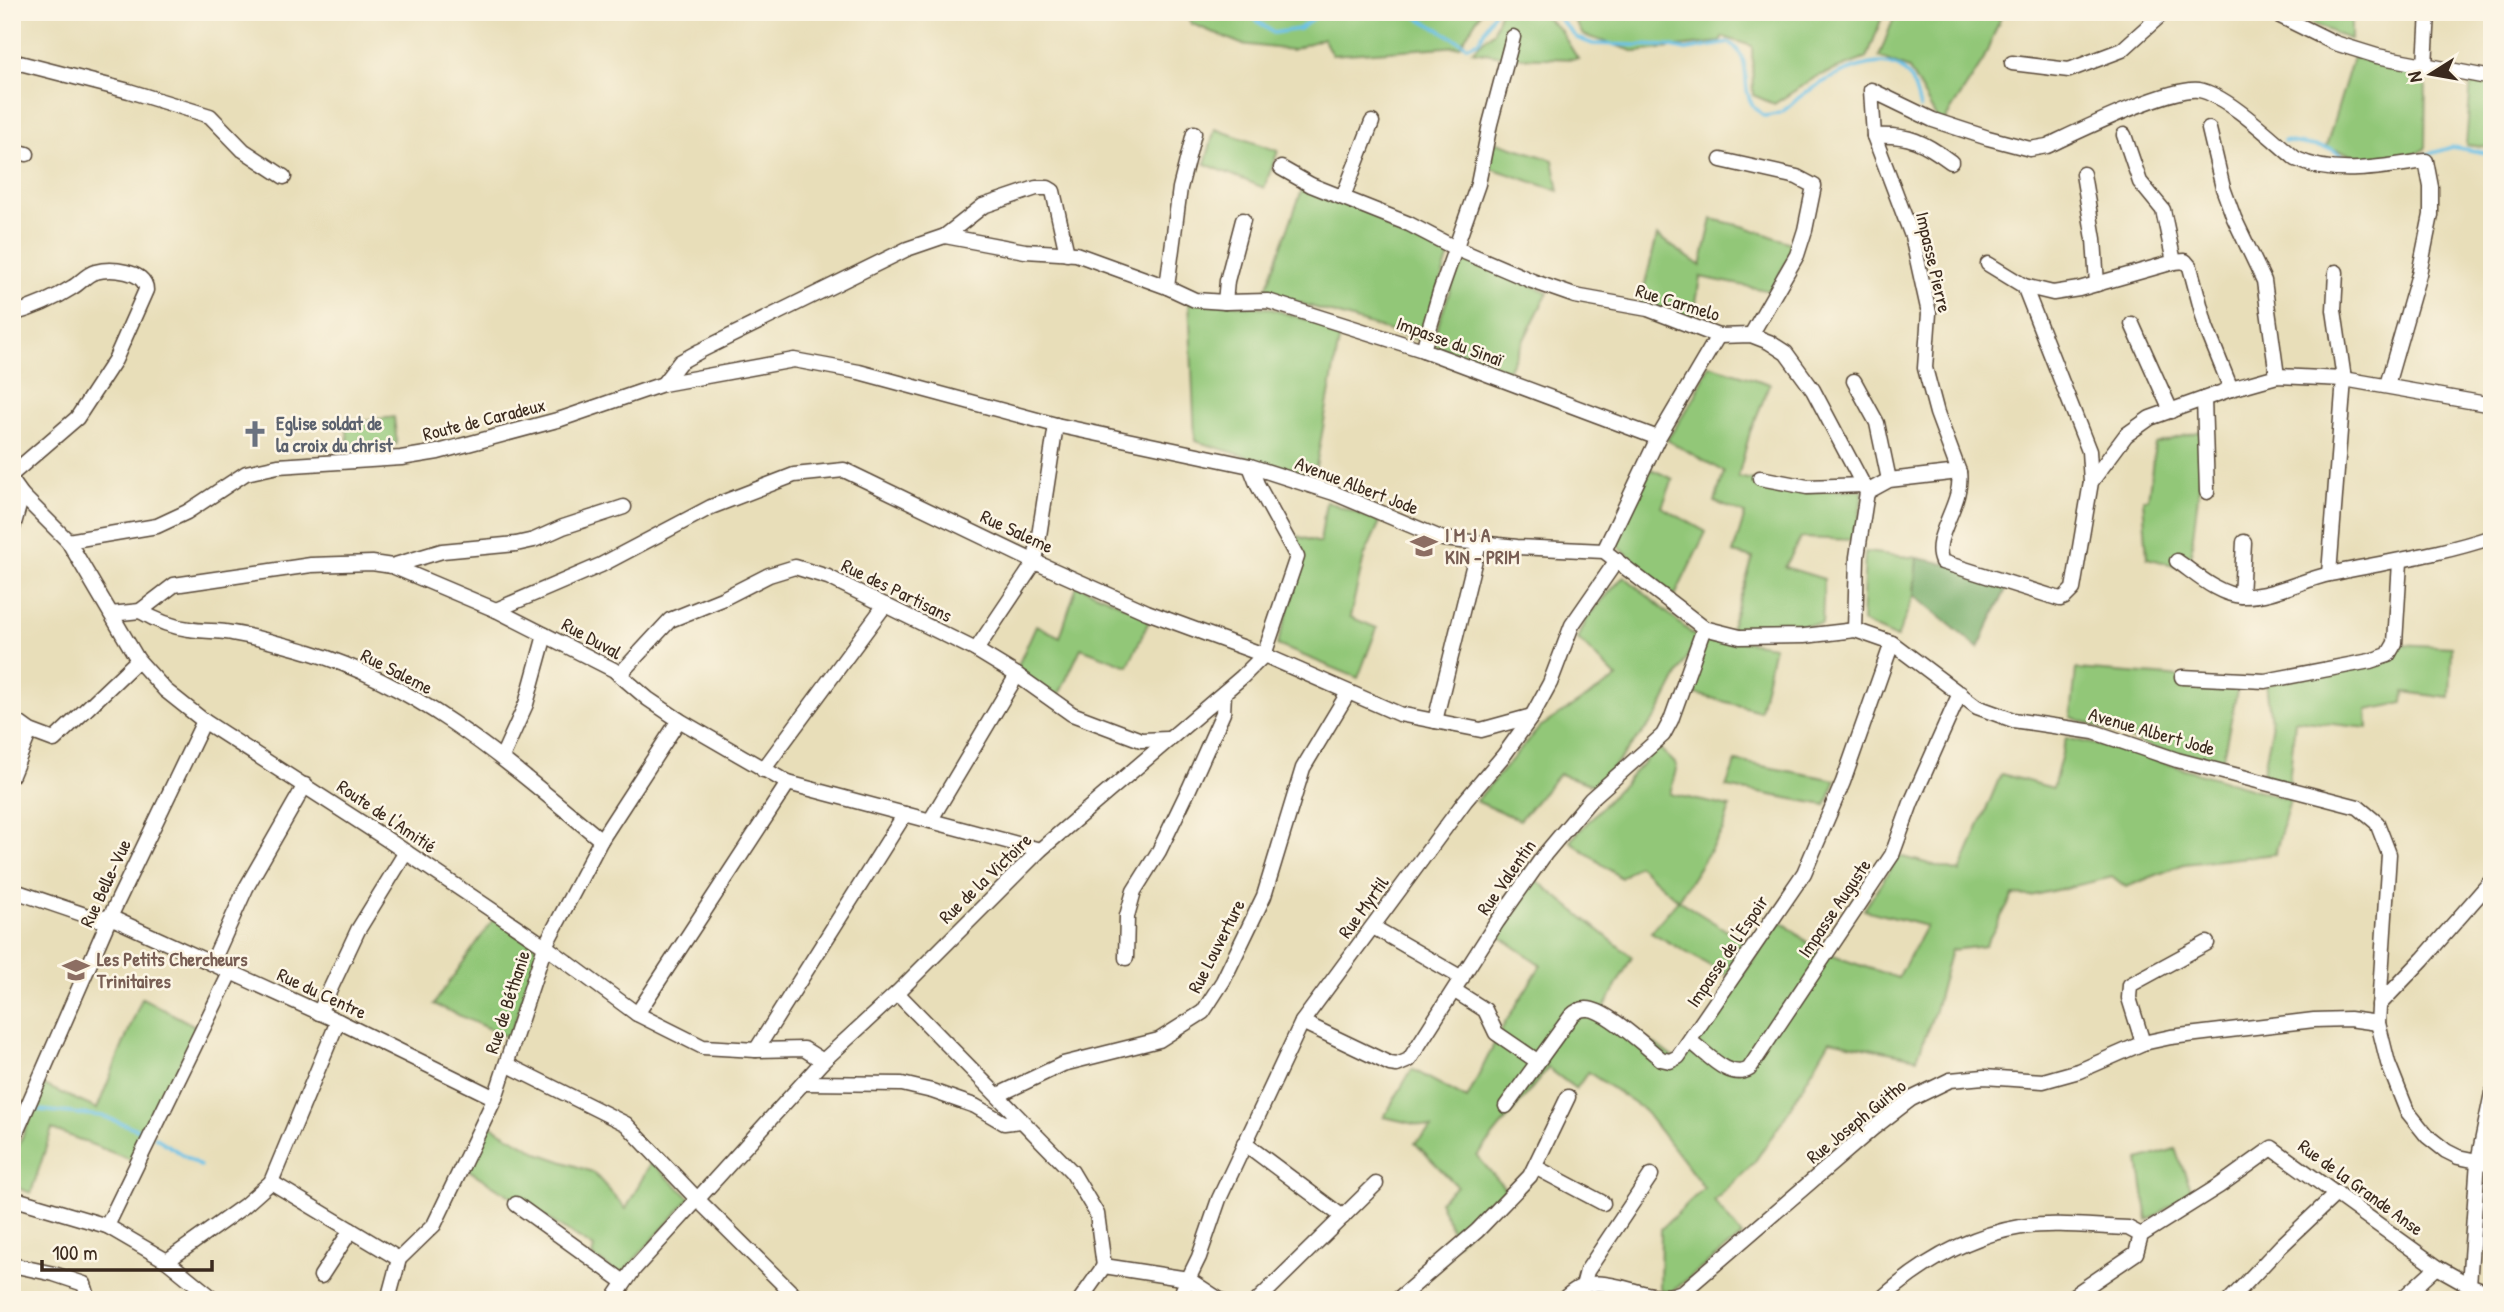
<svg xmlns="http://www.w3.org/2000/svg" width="2504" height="1312" viewBox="0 0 2504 1312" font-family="'Patrick Hand',sans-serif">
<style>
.green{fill:#92c778;stroke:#66784b;stroke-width:2}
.forest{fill:#75ac68;stroke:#586b43;stroke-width:2}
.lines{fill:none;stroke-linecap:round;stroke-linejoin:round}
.stream{stroke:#6ac1e7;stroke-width:3.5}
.minor-casing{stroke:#554535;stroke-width:17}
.minor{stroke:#fff;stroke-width:14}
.labels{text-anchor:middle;stroke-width:5;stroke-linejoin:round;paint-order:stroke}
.street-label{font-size:19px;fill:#3b2a1e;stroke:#fcf5e5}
.worship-label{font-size:19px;font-weight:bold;fill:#5b616d;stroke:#fcf5e5;text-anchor:start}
.education-label{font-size:19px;font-weight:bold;fill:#785e54;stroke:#fcf5e5;text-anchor:start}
</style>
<rect width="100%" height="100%" fill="#fcf5e5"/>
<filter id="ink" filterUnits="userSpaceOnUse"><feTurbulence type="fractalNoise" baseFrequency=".0143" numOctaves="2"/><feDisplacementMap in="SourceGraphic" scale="14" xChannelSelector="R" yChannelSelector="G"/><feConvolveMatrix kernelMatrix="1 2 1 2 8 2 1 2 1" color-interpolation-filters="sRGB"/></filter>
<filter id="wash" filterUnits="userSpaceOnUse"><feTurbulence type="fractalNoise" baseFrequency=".00686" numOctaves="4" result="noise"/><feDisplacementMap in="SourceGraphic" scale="28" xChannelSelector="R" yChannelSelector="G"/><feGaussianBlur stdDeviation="1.57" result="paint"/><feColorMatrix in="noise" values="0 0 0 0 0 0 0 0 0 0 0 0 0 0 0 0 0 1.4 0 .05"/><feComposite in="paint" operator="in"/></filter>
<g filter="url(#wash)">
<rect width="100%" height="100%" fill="#e8deb9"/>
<!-- green -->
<g class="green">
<path d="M 1185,12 L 1481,12 L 1460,46 L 1332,55 L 1323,38 L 1292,50 L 1241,44 L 1192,24 Z"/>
<path d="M 1500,12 L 1540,12 L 1560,30 L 1578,59 L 1509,57 L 1472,51 L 1494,31 Z"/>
<path d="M 1570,12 L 1884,12 L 1867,58 L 1816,77 L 1774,104 L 1753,95 L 1752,46 L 1723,37 L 1720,42 L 1636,52 L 1583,35 Z"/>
<path d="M 1896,12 L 2003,12 L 1983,61 L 1941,126 L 1909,69 L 1879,57 Z"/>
<path d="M 2285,12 L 2351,12 L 2351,40 Z"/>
<path d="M 2353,57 L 2382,65 L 2426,72 L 2425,149 L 2392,166 L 2326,147 Z"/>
<path d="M 2471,82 L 2492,83 L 2492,148 L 2466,145 Z"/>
<path d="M 1215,129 L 1278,151 L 1264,188 L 1205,164 Z"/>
<path d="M 1494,141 L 1553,160 L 1559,191 L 1488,167 Z"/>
<path d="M 1303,187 L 1372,212 L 1451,249 L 1422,341 L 1265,292 Z"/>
<path d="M 1712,219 L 1746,227 L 1796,245 L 1770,291 L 1700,277 L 1693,322 L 1640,303 L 1657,236 L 1701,266 Z"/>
<path d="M 1462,257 L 1548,292 L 1508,371 L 1431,344 Z"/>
<path d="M 1189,299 L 1268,308 L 1341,330 L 1314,477 L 1195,441 Z"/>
<path d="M 1709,365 L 1770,384 L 1750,432 L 1738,477 L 1808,491 L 1863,490 L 1856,540 L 1801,538 L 1785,567 L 1824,579 L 1822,624 L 1730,630 L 1753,558 L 1733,553 L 1745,514 L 1715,502 L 1724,472 L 1667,440 L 1695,397 Z"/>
<path d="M 394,417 L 397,444 L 349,450 L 346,423 Z"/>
<path d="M 2201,431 L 2204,447 L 2189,569 L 2147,558 L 2143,499 L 2148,499 L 2155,444 Z"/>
<path d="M 1651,469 L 1673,479 L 1662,507 L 1706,532 L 1675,596 L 1614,543 Z"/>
<path d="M 1326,501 L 1380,522 L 1364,557 L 1350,617 L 1377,628 L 1358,678 L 1277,645 L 1303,565 L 1297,536 L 1320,543 Z"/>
<path d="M 1865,552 L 1917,558 L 1914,595 L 1897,638 L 1862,622 Z"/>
<path d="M 1624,576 L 1697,638 L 1657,716 L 1597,786 L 1559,774 L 1520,820 L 1476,801 L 1540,727 L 1617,678 L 1578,639 L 1588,616 Z"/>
<path d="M 1077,585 L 1151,617 L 1128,666 L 1081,648 L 1057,699 L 1016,670 L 1036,625 L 1060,637 Z"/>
<path d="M 1707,636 L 1774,646 L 1760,711 L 1688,692 Z"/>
<path d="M 2399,644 L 2452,647 L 2450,698 L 2404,692 L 2403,703 L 2367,710 L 2368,728 L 2295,720 L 2289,784 L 2262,777 L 2272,729 L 2266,684 L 2386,661 L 2396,655 Z"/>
<path d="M 2076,669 L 2171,676 L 2238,686 L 2221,767 L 2151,747 L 2071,717 Z"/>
<path d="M 2066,738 L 2125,751 L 2290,800 L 2275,854 L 2184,864 L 2126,887 L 2113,877 L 2030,896 L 2013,895 L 1985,946 L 1951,950 L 1935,1010 L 1917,1058 L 1830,1040 L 1783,1120 L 1753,1164 L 1714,1201 L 1742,1236 L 1671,1292 L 1660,1289 L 1661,1229 L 1704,1188 L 1644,1110 L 1588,1072 L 1576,1089 L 1548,1068 L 1477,1156 L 1508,1192 L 1457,1243 L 1439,1201 L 1457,1186 L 1415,1143 L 1432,1128 L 1384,1117 L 1412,1069 L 1467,1099 L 1502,1028 L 1541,965 L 1496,934 L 1535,879 L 1632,957 L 1604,1008 L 1681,1063 L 1781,921 L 1818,951 L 1898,978 L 1926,926 L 1864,910 L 1899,856 L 1960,872 L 2001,774 L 2053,788 Z"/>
<path d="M 1658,747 L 1677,765 L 1670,794 L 1730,807 L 1723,830 L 1678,900 L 1748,944 L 1726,975 L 1651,932 L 1678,900 L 1638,865 L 1621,878 L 1570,841 Z"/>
<path d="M 1736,761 L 1836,780 L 1826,805 L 1726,787 Z"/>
<path d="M 495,917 L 541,950 L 509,1038 L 434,1004 Z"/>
<path d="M 142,998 L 197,1027 L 134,1161 L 52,1129 L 31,1193 L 12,1186 L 12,1161 L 44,1085 L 97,1109 Z"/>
<path d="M 488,1124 L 541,1154 L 593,1172 L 626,1209 L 651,1162 L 690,1198 L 621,1275 L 592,1256 L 594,1248 L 467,1169 Z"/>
<path d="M 2175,1149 L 2192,1191 L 2148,1221 L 2139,1160 Z"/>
</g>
<!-- forest -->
<path class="forest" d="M 1917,558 L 1979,570 L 2010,581 L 1978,648 L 1914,595 Z"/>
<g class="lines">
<!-- stream -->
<g class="stream">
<path d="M 1246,12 L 1273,33 L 1299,29 L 1322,12"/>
<path d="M 1408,12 L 1468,46 L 1479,41 L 1494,12"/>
<path d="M 1553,12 L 1577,38 L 1593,44 L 1667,46 L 1686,50 L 1730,43 C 1754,60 1740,85 1752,104 C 1755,108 1760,112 1764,116 C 1788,114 1787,105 1805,93 C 1828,78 1883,48 1906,73 C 1914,83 1917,96 1920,108"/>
<path d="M 2284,141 L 2332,149 L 2354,165"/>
<path d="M 2426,155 L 2452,147 L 2492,154"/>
<path d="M 39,1110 L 102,1116 L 148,1133"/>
<path d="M 155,1137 L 200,1166"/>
</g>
</g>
</g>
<g filter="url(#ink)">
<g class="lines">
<defs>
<g id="minor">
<path d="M 2272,12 L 2335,43 L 2377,56 L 2492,78"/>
<path d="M 12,61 L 129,91 L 210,116 L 243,150 L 284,177"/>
<path d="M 2012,63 L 2069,70 L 2122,50 L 2164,12"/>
<path d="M 2425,65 L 2428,12"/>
<path d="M 2209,129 L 2223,188 L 2234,218 L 2264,281 L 2277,376"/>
<path d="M 1874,136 C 1909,134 1924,142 1951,162"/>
<path d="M 12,150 L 27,154"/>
<path d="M 1721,160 L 1797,177 L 1814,186 L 1805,230 L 1797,255 L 1751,335"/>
<path d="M 1281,168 L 1311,185 L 1409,224 L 1455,248 L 1532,281 L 1575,296 L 1648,309 L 1718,336 L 1751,335 L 1769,342 L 1786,353 L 1813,390 L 1867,492 L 1857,557 L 1855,630"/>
<path d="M 2083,174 L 2094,239 L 2097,284"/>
<path d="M 1343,197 L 1372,122"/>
<path d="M 945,236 L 1025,251 L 1076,254 L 1167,287 L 1195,300 L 1225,302 L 1268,301 L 1423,350 L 1658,438"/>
<path d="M 2174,262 L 2185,261 L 2190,267 L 2206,327 L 2231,389"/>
<path d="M 1988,264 L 2024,286 L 2089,451 L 2091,482"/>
<path d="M 2024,286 L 2053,293 L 2079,289 L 2174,262 L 2163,210 L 2140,182 L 2124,135"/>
<path d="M 1167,287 L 1180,188 L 1194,133"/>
<path d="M 1225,302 L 1227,281 L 1243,220"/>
<path d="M 12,314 C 34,308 54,299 73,287 C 80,283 87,274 95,272 C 110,268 146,270 146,290 L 115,360 L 77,418 L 12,474"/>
<path d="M 2132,324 L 2171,411"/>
<path d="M 1423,350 L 1440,292 L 1478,184 L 1490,124 L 1513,37"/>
<path d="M 1854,381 L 1877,423 L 1889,480"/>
<path d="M 663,384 L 680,362 L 700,351 L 907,249 L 945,236 L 983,206 L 1036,188 L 1048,188 L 1053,191 L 1067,254"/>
<path d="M 2204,399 L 2207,492"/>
<path d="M 1959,472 C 1964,505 1930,537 1942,562 L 2060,599 L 2065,597 L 2073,589 L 2091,482 L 2126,435 L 2150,418 L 2231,389 L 2277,376 L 2344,379 L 2492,405"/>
<path d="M 1760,478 L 1807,487 L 1864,485"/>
<path d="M 12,481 L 22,495 L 68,541 L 138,660 L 165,690 L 204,721 L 385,838 L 545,946 L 637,1014 L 703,1047 L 756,1050 L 804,1049 L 823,1061"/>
<path d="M 1867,492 L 1889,480 L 1959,472 L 1937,413 L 1925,368 L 1929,313 L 1912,236 L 1874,136 L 1871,90 L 1933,120 L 1988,138 L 2030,149 L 2047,146 C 2077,132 2170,86 2199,90 C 2227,95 2274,141 2296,159 C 2338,178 2382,166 2426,161 L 2431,187 L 2431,215 L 2419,274 L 2387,385"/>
<path d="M 12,531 L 22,495"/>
<path d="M 68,541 L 157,526 L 187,512 L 246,473 L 278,466 L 401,458 L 438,452 L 561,419 L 663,384 L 794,360 L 859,372 L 1056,425 L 1250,466 L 1334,493 L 1443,539 L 1517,547 L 1604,551 L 1704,628 L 1740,637 L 1804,636 L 1855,630 L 1892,643 L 1977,707 L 2013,720 L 2094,732 L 2177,760 L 2358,807 L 2377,823 L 2389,854 L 2378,1023 L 2388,1063 L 2407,1111 L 2427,1136 L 2446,1151 L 2458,1157 L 2492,1164"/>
<path d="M 1604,551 L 1658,438 L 1718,336"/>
<path d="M 2177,561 C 2196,574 2218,595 2242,596 C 2272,597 2302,580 2330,574 C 2385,562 2439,555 2492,537"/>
<path d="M 392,566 L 442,551 L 516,544 L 534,540 L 563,527 L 624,507"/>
<path d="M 2329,574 L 2344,379 L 2334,310 L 2336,272"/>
<path d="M 2241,596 L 2244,542"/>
<path d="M 496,610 L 601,565 L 711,507 L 794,475 L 844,470 L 1035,562 L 1147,612 L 1264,655 L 1399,714 L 1481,730 L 1532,716"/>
<path d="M 140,611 C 155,620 172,627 189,629 C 203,632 218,630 232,633 C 257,637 284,645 309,652 C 423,686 512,766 601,840"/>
<path d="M 111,614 L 140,611 L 174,585 L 311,565 L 372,563 L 392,566 L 496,610 L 614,670 L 648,699 L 679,720 L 788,783 L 1040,850"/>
<path d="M 976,650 L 1035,562 L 1056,425"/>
<path d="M 619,675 L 670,620 L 722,599 L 769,575 L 795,567 L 828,577 L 976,650 L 1017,675 L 1072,714 L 1141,740 L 1168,739"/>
<path d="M 2182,677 L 2265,681 L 2370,661 L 2388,655 L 2395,643 L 2400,562"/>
<path d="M 12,718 L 30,731 L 54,740 L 138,660"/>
<path d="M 1435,721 L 1479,543"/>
<path d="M 502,757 L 526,704 L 545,635"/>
<path d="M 763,770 L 885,605"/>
<path d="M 12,775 L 30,731"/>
<path d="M 930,821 L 1017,675"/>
<path d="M 12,890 L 97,919 L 110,917 L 338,1021 L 495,1098"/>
<path d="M 1373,927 L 1462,978"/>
<path d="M 1126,958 L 1127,916 L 1134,891 L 1159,851 L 1189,789 L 1223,713 L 1224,693"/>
<path d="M 212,963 L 246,888 L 305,785"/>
<path d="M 1455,991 L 1485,1010 L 1496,1033 L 1537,1061"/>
<path d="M 897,993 L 1072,1172 L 1097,1214 L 1104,1266"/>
<path d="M 2379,1005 L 2423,959 L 2492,880"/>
<path d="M 319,1013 L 358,930 L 406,852"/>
<path d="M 637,1014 L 788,783"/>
<path d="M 1302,1022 L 1390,1064 L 1397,1065 L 1409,1060 L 1497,922 L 1545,854 L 1591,799 L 1663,735 L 1671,720 L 1704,628"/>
<path d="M 1690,1041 C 1706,1052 1729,1081 1749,1069 L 1892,855 L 1911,803 L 1960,693"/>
<path d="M 2143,1043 L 2129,998 L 2130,985 L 2207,943"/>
<path d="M 756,1050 L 905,814"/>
<path d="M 508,1065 L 626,1124 L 697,1199 L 799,1300"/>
<path d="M 804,1083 L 902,1084 L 932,1091 L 975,1106 L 1004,1123 L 1021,1121"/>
<path d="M 998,1095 L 1063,1064 L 1159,1040 L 1203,1012 L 1223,981 L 1264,896 L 1303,768 L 1348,693"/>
<path d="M 1506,1106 L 1571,1016 C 1575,1012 1580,1009 1586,1009 C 1604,1007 1646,1047 1661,1059 L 1670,1061 L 1678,1057 L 1804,873 L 1843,782 L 1892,643"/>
<path d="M 12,1142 L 110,917 L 204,721"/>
<path d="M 1244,1143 L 1343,1217"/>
<path d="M 1535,1167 L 1603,1203"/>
<path d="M 271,1182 L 399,1259"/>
<path d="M 12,1198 L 107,1226 L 167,1261 L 215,1300"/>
<path d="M 516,1204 L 624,1282"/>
<path d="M 107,1226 L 231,971"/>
<path d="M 2141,1235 L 2219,1186 L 2272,1148 L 2437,1267 L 2469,1285 L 2492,1294"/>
<path d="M 167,1261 L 244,1206 L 271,1182 L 338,1021"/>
<path d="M 12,1265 L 54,1274 L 84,1284 L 89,1300"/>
<path d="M 321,1276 L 351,1230"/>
<path d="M 2469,1285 L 2478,1161 L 2492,1093"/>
<path d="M 1583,1286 L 1587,1271 L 1651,1175"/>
<path d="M 388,1300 L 399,1259 L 434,1225 L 495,1098 L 545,946 L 601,840 L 679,720"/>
<path d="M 613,1300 L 634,1269 L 823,1061 L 897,993 L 1040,850 L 1242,677 L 1264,655 L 1297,557 L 1257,484 L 1250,466"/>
<path d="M 1080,1300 L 1104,1266 L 1188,1279 L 1220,1300"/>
<path d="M 1178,1300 L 1199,1257 L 1219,1199 L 1302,1022 L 1465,801 L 1504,755 L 1532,716 L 1550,683 L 1572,625 L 1617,560"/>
<path d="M 1258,1300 L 1376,1184"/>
<path d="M 1397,1300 L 1477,1231 L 1530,1176 L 1568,1097"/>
<path d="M 1563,1300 C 1603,1258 1643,1312 1684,1291 L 1872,1129 L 1911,1099 L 1950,1080 L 1984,1077 L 2043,1081 L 2079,1071 L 2143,1043 L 2171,1037 L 2314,1020 L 2349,1019 L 2378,1023"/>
<path d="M 1880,1300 C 1921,1263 1966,1236 2021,1227 C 2053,1222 2095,1227 2128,1228 L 2141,1235"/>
<path d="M 2067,1300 L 2136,1253 L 2141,1235"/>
<path d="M 2230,1300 L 2281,1246 L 2337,1193"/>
<path d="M 2401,1300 L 2437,1267"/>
</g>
</defs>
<!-- minor casing -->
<use href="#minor" class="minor-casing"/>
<!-- minor -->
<use href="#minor" class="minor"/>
</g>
</g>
<!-- icons -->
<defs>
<symbol id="church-bare" viewBox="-9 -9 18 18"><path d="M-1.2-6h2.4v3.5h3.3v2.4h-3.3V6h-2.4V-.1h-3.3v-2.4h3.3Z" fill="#6b7280" stroke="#fcf5e5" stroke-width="2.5" paint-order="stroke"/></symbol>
<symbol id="school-bare" viewBox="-9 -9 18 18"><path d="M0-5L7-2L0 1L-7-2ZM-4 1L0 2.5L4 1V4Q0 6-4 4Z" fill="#8d6e63" stroke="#fcf5e5" stroke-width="2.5" paint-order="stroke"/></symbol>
</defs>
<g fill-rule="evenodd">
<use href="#church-bare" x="236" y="415" width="38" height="38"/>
<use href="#school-bare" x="1405" y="527" width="38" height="38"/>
<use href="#school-bare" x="57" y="951" width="38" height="38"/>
</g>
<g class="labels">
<!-- street labels -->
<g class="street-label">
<text transform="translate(1934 262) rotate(77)" y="7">Impasse Pierre</text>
<text transform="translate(1678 302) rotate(17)" y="7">Rue Carmelo</text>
<text transform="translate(1450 341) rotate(20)" y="7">Impasse du Sinaï</text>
<text transform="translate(484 419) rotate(-14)" y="7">Route de Caradeux</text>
<text transform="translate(1357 485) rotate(21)" y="7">Avenue Albert Jode</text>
<text transform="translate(1017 531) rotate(25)" y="7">Rue Saleme</text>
<text transform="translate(897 590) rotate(26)" y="7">Rue des Partisans</text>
<text transform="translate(592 638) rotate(29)" y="7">Rue Duval</text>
<text transform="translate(397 671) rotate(27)" y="7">Rue Saleme</text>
<text transform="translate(2152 731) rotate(16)" y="7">Avenue Albert Jode</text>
<text transform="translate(387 816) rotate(34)" y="7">Route de l'Amitié</text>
<text transform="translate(1506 877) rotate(-55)" y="7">Rue Valentin</text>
<text transform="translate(985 878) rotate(-44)" y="7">Rue de la Victoire</text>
<text transform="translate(105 883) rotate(-65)" y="7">Rue Belle-Vue</text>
<text transform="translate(1363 907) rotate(-54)" y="7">Rue Myrtil</text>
<text transform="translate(1834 908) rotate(-56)" y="7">Impasse Auguste</text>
<text transform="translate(1216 946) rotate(-63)" y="7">Rue Louverture</text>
<text transform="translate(1727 951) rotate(-56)" y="7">Impasse de l'Espoir</text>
<text transform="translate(322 993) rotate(25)" y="7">Rue du Centre</text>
<text transform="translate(507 1002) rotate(-72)" y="7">Rue de Béthanie</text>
<text transform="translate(1856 1121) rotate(-39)" y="7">Rue Joseph Guitho</text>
<text transform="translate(2361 1187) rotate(36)" y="7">Rue de la Grande Anse</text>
</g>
<!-- worship labels -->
<g class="worship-label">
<text x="276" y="430">Eglise soldat de<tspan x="276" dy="22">la croix du christ</tspan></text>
</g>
<!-- education labels -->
<g class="education-label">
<text x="1445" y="542">I M J A<tspan x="1445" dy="22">KIN - PRIM</tspan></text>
<text x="97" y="966">Les Petits Chercheurs<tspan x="97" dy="22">Trinitaires</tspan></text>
</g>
</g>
<!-- margin -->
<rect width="2504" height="1312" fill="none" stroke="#fcf5e5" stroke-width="42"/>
<!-- north arrow -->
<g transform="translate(2431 74) rotate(259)" stroke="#fcf5e5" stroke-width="5" paint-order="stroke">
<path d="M0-5L12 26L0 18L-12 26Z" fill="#3b2a1e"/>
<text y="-10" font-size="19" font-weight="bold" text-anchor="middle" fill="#3b2a1e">N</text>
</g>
<!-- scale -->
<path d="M42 1260v10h170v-10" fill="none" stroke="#3b2a1e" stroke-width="3.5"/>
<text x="52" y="1260" font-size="21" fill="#3b2a1e" stroke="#fcf5e5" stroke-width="5" paint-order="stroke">100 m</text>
</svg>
